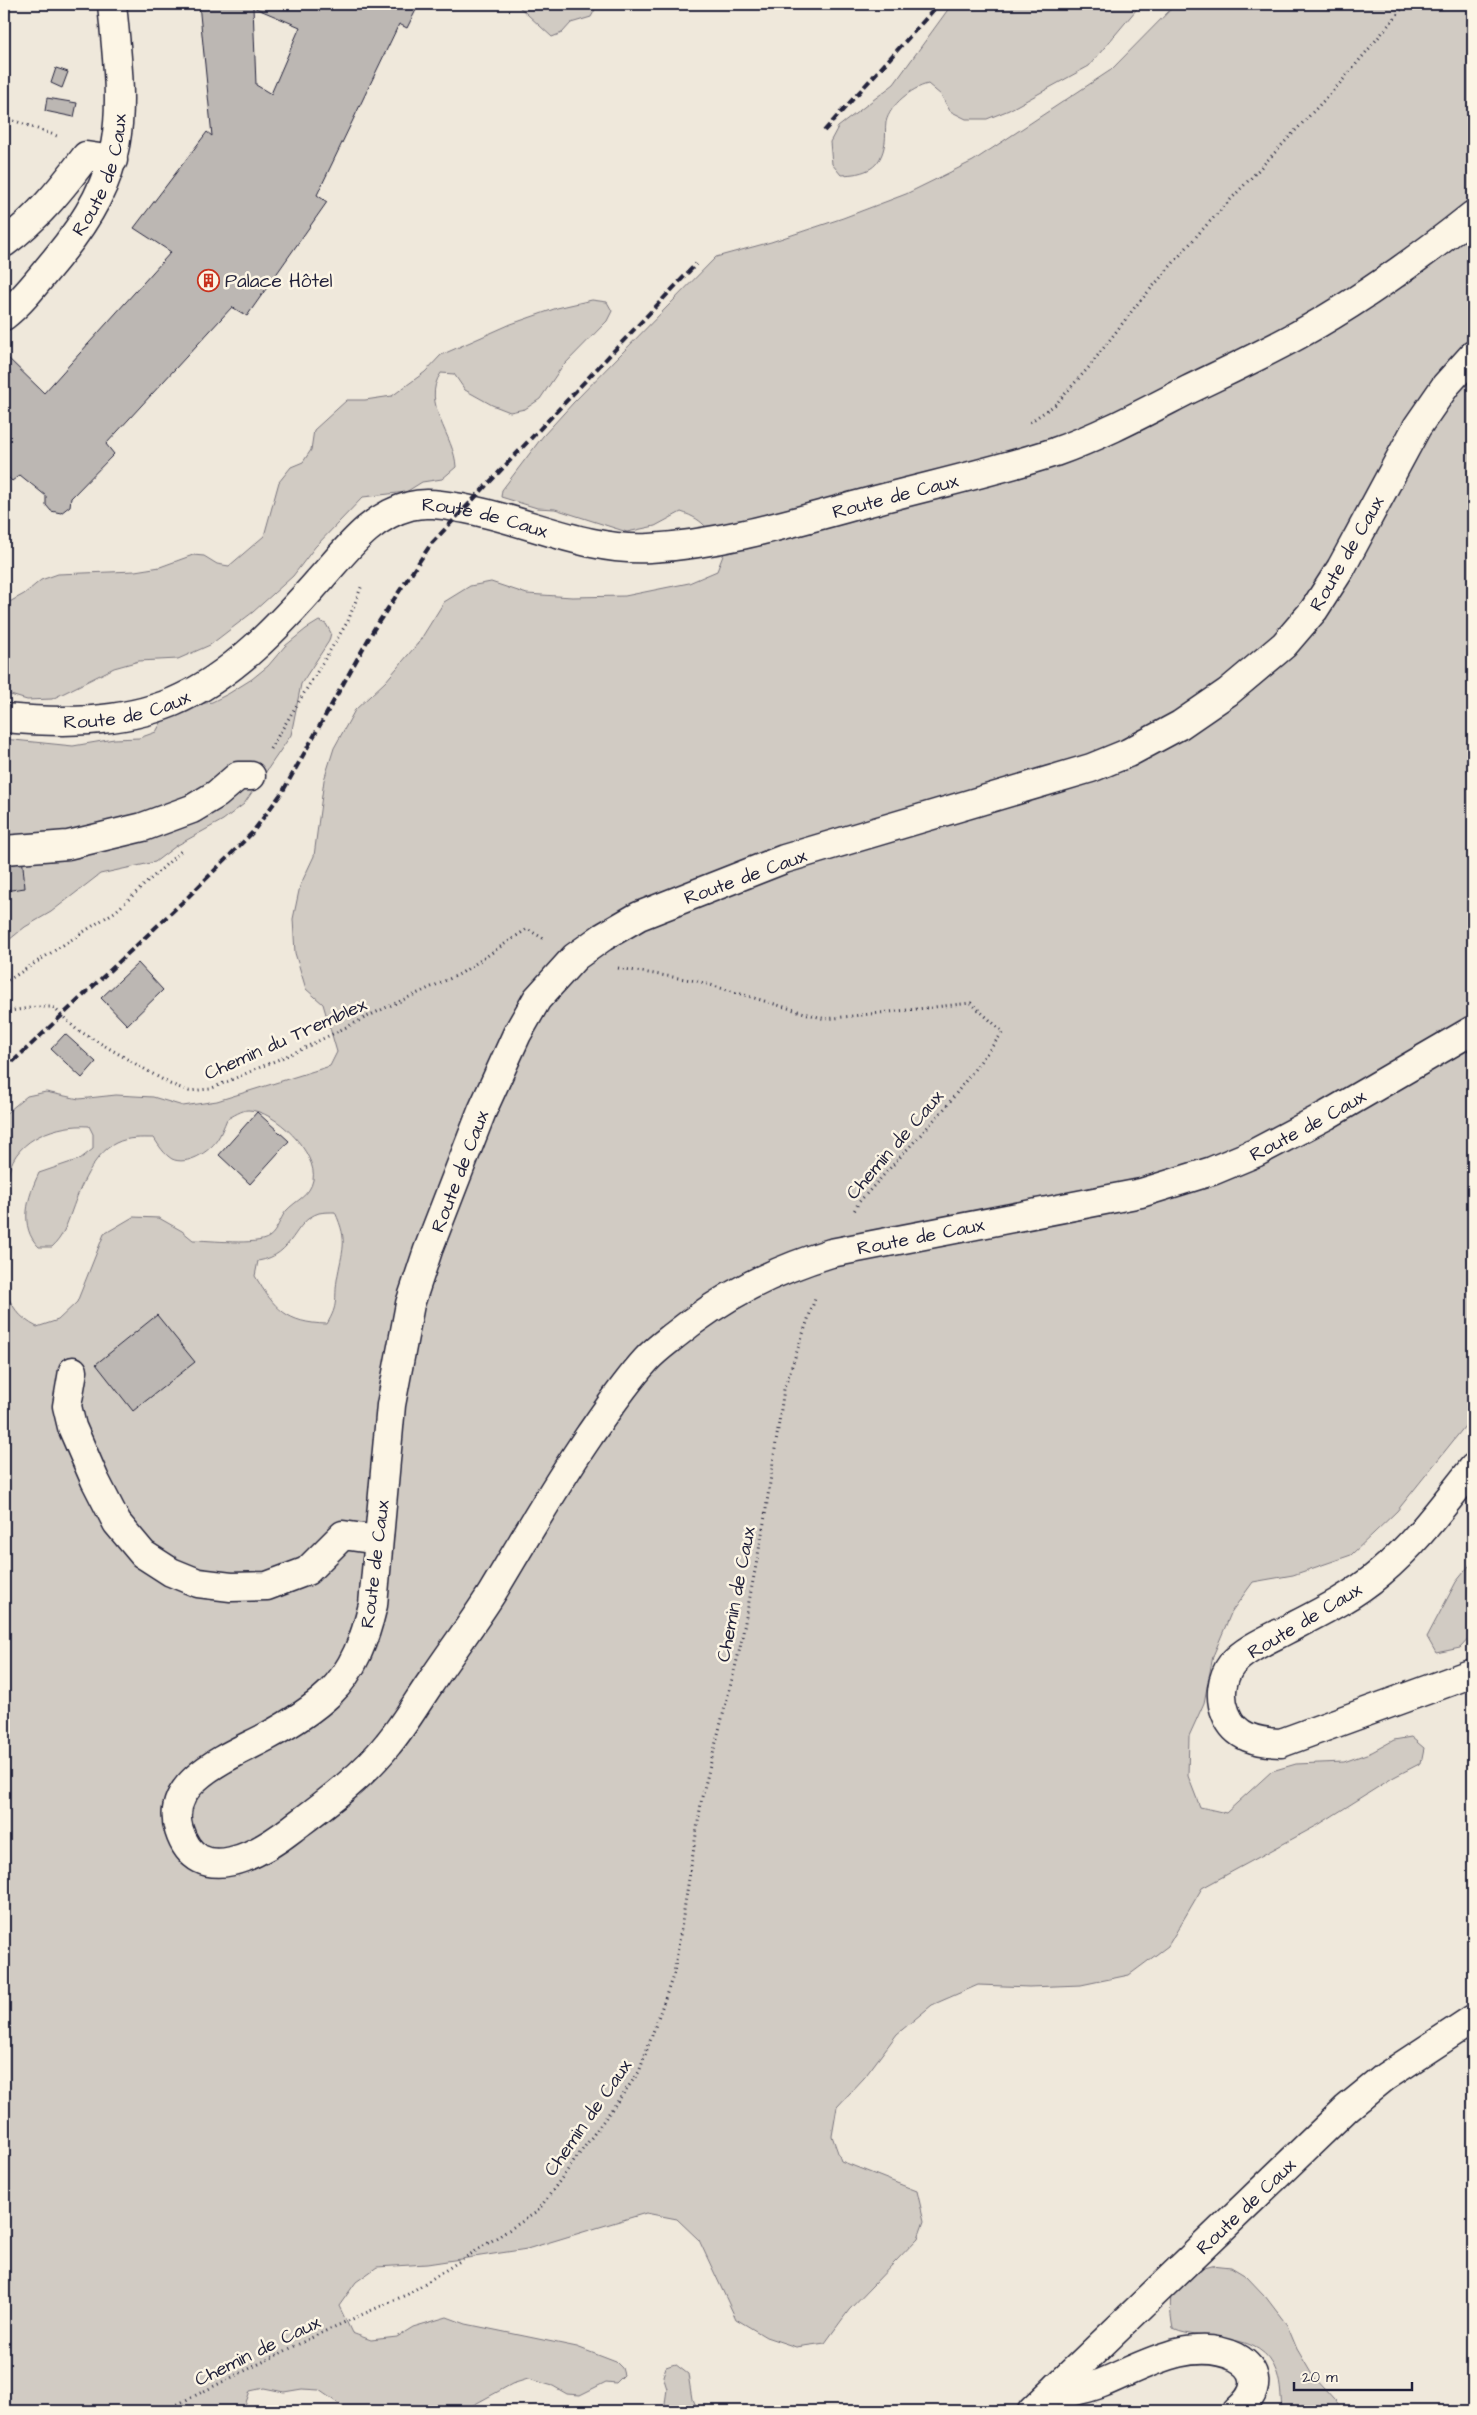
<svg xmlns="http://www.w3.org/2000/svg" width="1477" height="2415" viewBox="0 0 1477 2415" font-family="'Architects Daughter',sans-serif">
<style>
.green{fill:#d1cbc3;stroke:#7a767f;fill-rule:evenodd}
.building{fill:#bcb7b3;stroke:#22223b;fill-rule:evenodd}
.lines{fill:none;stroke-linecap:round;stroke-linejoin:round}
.minor-casing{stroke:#22223b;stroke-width:31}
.path{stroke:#22223b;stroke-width:3;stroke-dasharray:1 4;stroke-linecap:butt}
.minor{stroke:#fcf5e5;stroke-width:28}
.rail{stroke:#22223b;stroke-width:4;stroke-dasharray:8 4;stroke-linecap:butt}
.labels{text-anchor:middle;stroke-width:5;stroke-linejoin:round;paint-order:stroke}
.street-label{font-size:19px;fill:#22223b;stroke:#fcf5e5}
.poi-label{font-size:19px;fill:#22223b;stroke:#fcf5e5;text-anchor:start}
</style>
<rect width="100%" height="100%" fill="#efe8db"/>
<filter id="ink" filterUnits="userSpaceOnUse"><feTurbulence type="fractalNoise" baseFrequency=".02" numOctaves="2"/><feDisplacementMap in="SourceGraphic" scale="10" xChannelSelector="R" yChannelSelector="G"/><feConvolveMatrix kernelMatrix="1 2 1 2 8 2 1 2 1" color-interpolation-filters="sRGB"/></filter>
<g filter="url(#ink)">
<!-- green -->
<g class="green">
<path d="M 516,4 L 598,4 L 591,17 L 571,23 L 562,33 L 552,37 Z"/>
<path d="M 952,4 L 1141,4 L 1089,66 L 1009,110 L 987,119 L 966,119 L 950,111 L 941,95 L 928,84 C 911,88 890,105 886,122 C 885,129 886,136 885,142 C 881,169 866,174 841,175 L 832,164 L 830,142 L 838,127 L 894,84 Z"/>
<path d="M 1176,4 L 1473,4 L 1473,1416 L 1397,1511 L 1351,1555 L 1293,1575 L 1253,1582 L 1232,1611 L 1213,1656 L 1204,1703 L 1189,1736 L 1188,1776 L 1200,1807 L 1226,1813 L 1272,1771 L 1296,1764 L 1344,1762 L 1372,1752 L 1394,1740 L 1411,1737 L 1424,1748 L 1421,1763 L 1394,1777 L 1318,1825 L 1202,1888 L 1168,1946 L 1129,1975 L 1081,1985 L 1029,1987 L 978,1985 L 932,2005 L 897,2034 L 864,2078 L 837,2107 L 832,2136 L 841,2161 L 917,2191 L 924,2221 L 918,2238 L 849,2310 L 825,2343 L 796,2347 L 766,2337 L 736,2319 L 699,2240 L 677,2219 L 646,2213 L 527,2249 L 427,2264 L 377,2267 L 356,2282 L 339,2306 L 352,2333 L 371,2340 L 397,2337 L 413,2327 L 447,2317 L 466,2324 L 577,2347 L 616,2362 L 622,2368 L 624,2375 L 616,2383 L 606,2382 L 580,2395 L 567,2394 L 553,2386 L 528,2379 L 512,2384 L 466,2409 L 418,2411 L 349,2411 L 319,2390 L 302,2389 L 284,2392 L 264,2388 L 250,2391 L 243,2411 L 4,2411 L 4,1286 C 10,1305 19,1318 37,1327 L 58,1320 L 77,1302 L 104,1234 L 133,1217 L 159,1218 L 182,1231 L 193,1240 C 209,1240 257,1246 269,1237 C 277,1232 280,1218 286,1211 C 296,1200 310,1196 313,1180 C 318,1153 275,1110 248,1110 C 242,1110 233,1116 227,1119 C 224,1126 221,1134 217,1140 C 209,1152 187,1166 172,1159 C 164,1154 159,1146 154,1138 C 141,1138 128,1137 116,1143 C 93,1154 80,1188 72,1210 C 67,1224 63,1237 52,1247 L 39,1247 C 18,1227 28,1196 39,1173 L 80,1159 L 93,1149 L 93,1134 L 89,1126 C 58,1124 16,1138 9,1172 C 5,1189 7,1208 4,1225 L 4,1115 L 27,1096 L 46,1092 L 79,1099 L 116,1095 L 153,1097 L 183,1106 L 217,1101 L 330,1066 L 337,1052 L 323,1004 L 306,989 L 295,953 L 293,919 L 300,886 L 314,856 L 324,780 L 334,748 L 355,710 L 386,681 L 419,642 L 444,602 L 470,586 L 491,582 L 527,594 L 572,597 L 625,596 L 689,583 L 717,571 L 724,553 C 710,532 706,520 681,512 L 655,526 L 627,532 L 555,509 L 537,508 L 501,497 L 502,490 L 543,436 L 574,402 L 716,257 L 771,242 L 843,218 L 906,194 L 973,161 L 1111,70 ZM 335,1212 C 349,1243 342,1249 337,1280 C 334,1300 339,1304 327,1324 C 286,1323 275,1309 255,1276 L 258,1261 C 295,1255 293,1221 319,1213 C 324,1212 330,1212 335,1212 Z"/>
<path d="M 592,300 L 607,302 L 612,311 L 607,321 L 561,368 L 540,399 L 525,409 L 510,412 L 492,405 L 465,390 L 454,374 L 441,373 C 420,403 455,436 456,467 L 442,479 L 422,482 L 406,492 L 363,497 L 315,547 L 293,576 L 253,612 L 210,645 L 178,659 L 139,661 L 114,668 L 52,699 L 27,700 L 4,693 L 4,605 L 24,594 L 41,580 L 58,574 L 135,571 L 160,567 L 193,555 L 204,556 L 217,564 L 229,566 L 264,536 L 279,482 L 291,467 L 303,462 L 311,450 L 314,430 L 347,400 L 365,400 L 392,396 L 425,372 L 441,355 L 511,324 L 557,308 Z"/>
<path d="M 319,621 L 326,624 L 331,633 L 329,641 L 301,684 L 291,735 L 244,804 L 223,820 L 176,846 L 155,862 L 100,874 L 51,912 L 25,927 L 4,944 L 4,739 L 73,746 L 114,739 L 139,738 L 156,732 L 163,719 L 193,705 L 212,702 L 228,694 L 252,679 L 268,666 L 285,646 L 306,629 Z"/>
<path d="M 1473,1561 L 1473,1634 L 1460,1648 L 1436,1653 L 1427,1637 L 1456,1582 Z"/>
<path d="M 1212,2265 L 1231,2267 L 1246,2276 L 1265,2296 L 1287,2325 L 1297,2349 L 1314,2378 L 1344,2411 L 1282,2411 C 1281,2399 1281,2385 1277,2373 C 1261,2328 1207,2344 1173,2329 C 1166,2290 1171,2275 1212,2265 Z"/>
<path d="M 675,2364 L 688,2374 L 692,2399 L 697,2411 L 664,2411 L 667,2389 L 663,2376 L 666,2367 Z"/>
</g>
<!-- building -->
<g class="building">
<path d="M 199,4 L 419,4 L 407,28 L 399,24 L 317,195 L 327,202 L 247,316 L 232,307 L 106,444 L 114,454 L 71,498 L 70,506 L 61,513 L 51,511 L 46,505 L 46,496 L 20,475 L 12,481 L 4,473 L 4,354 L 44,393 L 171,252 L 134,228 L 207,132 L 212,136 ZM 253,7 L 300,27 L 271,94 L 256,85 Z"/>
<path d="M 56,68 L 68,72 L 62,88 L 51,83 Z"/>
<path d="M 47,98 L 77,103 L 74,117 L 45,111 Z"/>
<path d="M 22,855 L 25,888 L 4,891 L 4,858 Z"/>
<path d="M 138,963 L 163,990 L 127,1025 L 101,998 Z"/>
<path d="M 65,1034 L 96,1062 L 82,1078 L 51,1049 Z"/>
<path d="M 257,1112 L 289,1141 L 250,1184 L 219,1155 Z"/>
<path d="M 157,1315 L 195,1362 L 133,1411 L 96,1364 Z"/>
</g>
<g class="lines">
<defs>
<g id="minor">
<path d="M 4,243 C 37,219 61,189 86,156 L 113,160"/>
<path id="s1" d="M 4,316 C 24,300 39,279 55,260 C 131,168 123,116 112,4"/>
<path id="s2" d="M 1473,355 L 1446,385 L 1417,427 L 1341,568 L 1314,610 L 1284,645 L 1228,692 L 1180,725 L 1128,753 L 1091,768 L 784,859 L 639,916 L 603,937 L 575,957 L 537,999 L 517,1034 L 482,1111 L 428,1250 L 410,1304 L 391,1405 L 373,1605 C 365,1638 354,1670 329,1694 C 310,1712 288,1725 266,1737 C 233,1755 163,1780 179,1830 C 198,1891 261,1853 293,1828 C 326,1803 362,1777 388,1744 C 404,1725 417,1702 431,1682 C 451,1652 473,1623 492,1593 C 524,1540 554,1487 589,1436 C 607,1410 625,1383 646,1360 C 654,1351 665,1343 675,1335 C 723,1296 772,1271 831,1253 L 1141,1193 L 1212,1171 L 1255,1153 L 1327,1115 L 1473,1030"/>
<path id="s3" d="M 4,718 C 60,723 119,724 173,702 C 232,677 281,624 322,577 C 348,548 371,516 410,506 C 428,501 448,506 466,509 C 527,520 587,552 650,548 C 723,544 794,522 865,503 C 928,486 993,472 1055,452 C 1101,436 1145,412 1188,390 C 1225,372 1262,355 1298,335 C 1360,301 1418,259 1473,215"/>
<path d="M 4,850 L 68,845 L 143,827 L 192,809 L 217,794 L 238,776 L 251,776"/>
<path d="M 73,1371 L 67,1406 L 72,1427 L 95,1480 L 117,1523 L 143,1554 L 171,1572 L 198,1583 L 231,1587 L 267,1586 L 307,1571 L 343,1535 L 378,1540"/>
<path d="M 1473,1468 C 1444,1504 1416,1543 1380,1573 C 1352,1597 1319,1613 1286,1630 C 1269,1639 1245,1649 1232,1664 C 1221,1678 1219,1698 1226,1714 C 1235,1738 1258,1742 1281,1743 L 1473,1673"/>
<path d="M 1058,2386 L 1065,2394 C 1077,2390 1090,2388 1102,2383 C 1143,2366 1191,2336 1236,2357 C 1245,2362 1253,2369 1254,2379 C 1256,2393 1246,2403 1237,2411"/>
<path id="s4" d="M 1032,2411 L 1347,2108 L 1385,2077 L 1473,2019"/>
</g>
</defs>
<!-- minor casing -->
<use href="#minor" class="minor-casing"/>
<!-- path -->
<g class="path">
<path d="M 4,117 L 57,136"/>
<path d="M 1030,422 L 1056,404 L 1089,367 L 1135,307 L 1201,231 L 1343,80 L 1406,4"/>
<path d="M 270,749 L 348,621 L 362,585"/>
<path d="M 618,968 L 697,981 L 825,1019 L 971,1003 L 1003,1032 L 945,1108 L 859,1202 L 853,1213"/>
<path d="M 4,983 L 116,911 L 181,851"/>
<path d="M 4,1012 L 36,1007 L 53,1007 L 76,1029 L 170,1084 L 189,1091 L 210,1089 L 300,1050 L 385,1008 L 460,974 L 527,929 L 546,940"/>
<path d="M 164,2411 L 321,2333 L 408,2294 L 537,2212 L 639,2072 L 674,1973 L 702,1797 L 740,1648 L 763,1529 L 784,1389 L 816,1296"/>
</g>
<!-- minor -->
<use href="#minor" class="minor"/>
<!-- rail -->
<g class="rail">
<path d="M 824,131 L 939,4"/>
<path d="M 4,1070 L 189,896 L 252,833 L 283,791 L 374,629 L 431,544 L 696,264"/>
</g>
</g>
</g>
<!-- icons -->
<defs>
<symbol id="building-ring" viewBox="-11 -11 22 22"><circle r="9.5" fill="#fcf5e5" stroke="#c8321e" stroke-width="1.5"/><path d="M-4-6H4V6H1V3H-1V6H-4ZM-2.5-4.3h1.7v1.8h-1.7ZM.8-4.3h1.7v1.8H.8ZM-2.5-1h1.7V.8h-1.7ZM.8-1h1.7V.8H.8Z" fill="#c8321e"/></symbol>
</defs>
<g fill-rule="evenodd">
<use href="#building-ring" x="196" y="268" width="25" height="25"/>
</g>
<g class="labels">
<!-- street labels -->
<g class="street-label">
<text dy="7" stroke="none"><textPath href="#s1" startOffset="174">Route de Caux</textPath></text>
<text dy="7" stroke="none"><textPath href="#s3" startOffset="979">Route de Caux</textPath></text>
<text dy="7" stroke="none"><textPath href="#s3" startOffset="559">Route de Caux</textPath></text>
<text transform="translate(1346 553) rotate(-60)" y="7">Route de Caux</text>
<text dy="7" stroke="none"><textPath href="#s3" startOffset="124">Route de Caux</textPath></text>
<text transform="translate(745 876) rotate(-20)" y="7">Route de Caux</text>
<text transform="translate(285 1038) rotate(-24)" y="7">Chemin du Tremblex</text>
<text dy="7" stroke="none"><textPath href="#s2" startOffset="3579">Route de Caux</textPath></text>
<text transform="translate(894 1144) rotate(-49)" y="7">Chemin de Caux</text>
<text transform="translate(459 1171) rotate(-69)" y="7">Route de Caux</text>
<text dy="7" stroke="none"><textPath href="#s2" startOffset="3174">Route de Caux</textPath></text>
<text transform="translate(374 1564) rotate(-83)" y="7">Route de Caux</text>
<text transform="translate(735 1594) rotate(-79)" y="7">Chemin de Caux</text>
<text transform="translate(1304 1620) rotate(-31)" y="7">Route de Caux</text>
<text transform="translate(587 2117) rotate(-55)" y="7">Chemin de Caux</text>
<text dy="7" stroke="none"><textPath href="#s4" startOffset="296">Route de Caux</textPath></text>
<text transform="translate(257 2350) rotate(-26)" y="7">Chemin de Caux</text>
</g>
<!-- poi labels -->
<g class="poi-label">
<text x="225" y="287">Palace Hôtel</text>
</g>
</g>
<!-- margin -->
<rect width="1477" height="2415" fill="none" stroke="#fcf5e5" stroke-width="20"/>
<rect x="10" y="10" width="1457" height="2395" fill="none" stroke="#22223b" stroke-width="2" filter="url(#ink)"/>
<!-- scale -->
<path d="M1294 2382v8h118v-8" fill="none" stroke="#22223b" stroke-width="2.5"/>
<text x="1302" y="2382" font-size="15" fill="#22223b" stroke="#fcf5e5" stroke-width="4" paint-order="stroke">20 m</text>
</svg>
